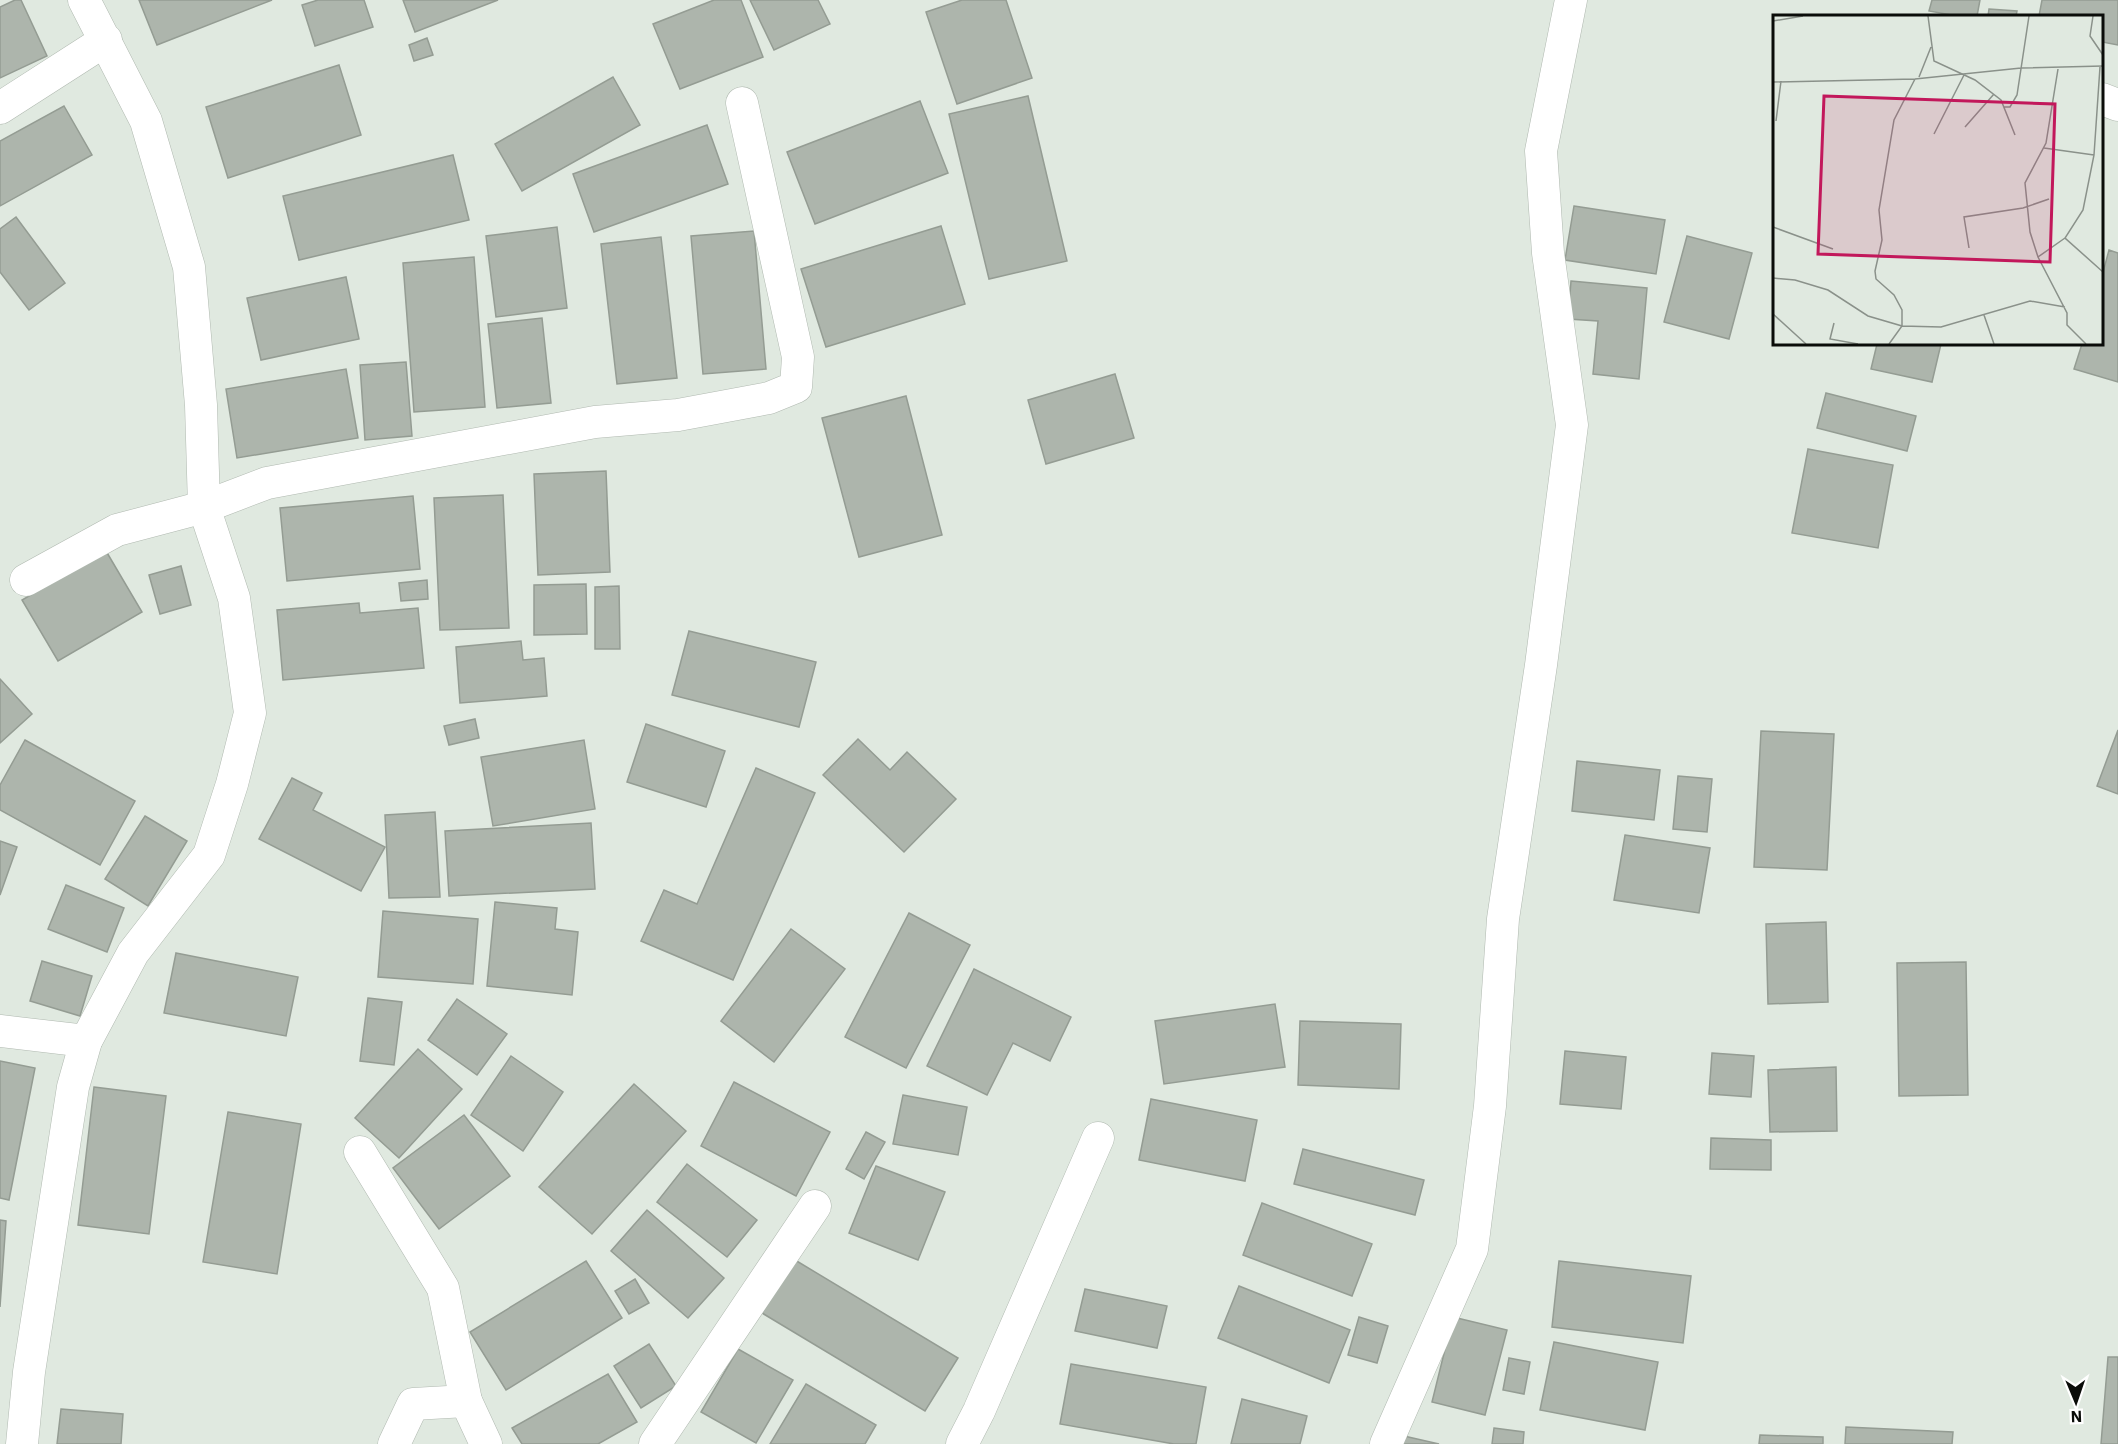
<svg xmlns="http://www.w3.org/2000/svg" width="2118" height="1444" viewBox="0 0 2118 1444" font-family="'IBM Plex Sans',sans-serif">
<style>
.building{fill:#adb5ac;stroke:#949c93;stroke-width:1.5}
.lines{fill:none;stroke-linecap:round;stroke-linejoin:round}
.street-casing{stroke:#b0b9b0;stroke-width:33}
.street{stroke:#fff;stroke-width:32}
.inset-road{fill:none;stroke:#8a918a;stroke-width:1.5}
.view{fill:#c2185b;fill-opacity:0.15;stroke:#c2185b;stroke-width:3}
.inset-edge{fill:none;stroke:#0a0c09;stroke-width:3}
</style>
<rect width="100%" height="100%" fill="#e0e9e0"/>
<!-- building -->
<g class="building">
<path d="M 15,0 L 21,0 L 47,56 L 0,78 L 0,7 Z"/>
<path d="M 139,0 L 272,0 L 157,45 Z"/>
<path d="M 318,0 L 364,0 L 373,27 L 315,46 L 302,5 Z"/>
<path d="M 403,0 L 498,0 L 415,32 Z"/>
<path d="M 714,0 L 741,0 L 763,57 L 680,89 L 653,24 Z"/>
<path d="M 750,0 L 818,0 L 830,24 L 774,50 Z"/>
<path d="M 962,0 L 1006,0 L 1032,78 L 957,104 L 926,12 Z"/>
<path d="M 1932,0 L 1980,0 L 1977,16 L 1957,16 L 1929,11 Z"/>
<path d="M 2042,0 L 2118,0 L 2118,45 L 2102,42 L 2102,16 L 2039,16 Z"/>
<path d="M 1989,9 L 2017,11 L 2016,16 L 1988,16 Z"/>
<path d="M 427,38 L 433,55 L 414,61 L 409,45 Z"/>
<path d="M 339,65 L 361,135 L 228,178 L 206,107 Z"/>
<path d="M 613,77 L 640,125 L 522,191 L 495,144 Z"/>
<path d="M 1028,96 L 1067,261 L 989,279 L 949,114 Z"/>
<path d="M 920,101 L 948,173 L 815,224 L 787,152 Z"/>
<path d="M 64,106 L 92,155 L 0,206 L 0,141 Z"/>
<path d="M 707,125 L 728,184 L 594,232 L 573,174 Z"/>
<path d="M 453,155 L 469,220 L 299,260 L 283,196 Z"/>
<path d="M 1574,206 L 1665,220 L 1656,274 L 1565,260 Z"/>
<path d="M 16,217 L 65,283 L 29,310 L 0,272 L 0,229 Z"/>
<path d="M 941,226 L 965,304 L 826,347 L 801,269 Z"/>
<path d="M 557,227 L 567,308 L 496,317 L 486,236 Z"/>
<path d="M 754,231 L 766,369 L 703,374 L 691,236 Z"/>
<path d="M 1687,236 L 1752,253 L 1729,339 L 1664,322 Z"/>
<path d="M 661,237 L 677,378 L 617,384 L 601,244 Z"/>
<path d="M 2109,250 L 2118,253 L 2118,382 L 2074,369 L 2082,344 L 2102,344 L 2102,276 Z"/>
<path d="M 474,257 L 485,407 L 414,412 L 403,263 Z"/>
<path d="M 346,277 L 359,339 L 261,360 L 247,298 Z"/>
<path d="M 1571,281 L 1647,288 L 1639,379 L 1593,374 L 1598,321 L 1568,319 Z"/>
<path d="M 542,318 L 551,403 L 497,408 L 488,324 Z"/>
<path d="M 1877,344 L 1941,344 L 1932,382 L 1871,369 Z"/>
<path d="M 406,362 L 412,436 L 365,440 L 360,365 Z"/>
<path d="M 346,369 L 358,438 L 237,458 L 226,389 Z"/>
<path d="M 1115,374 L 1134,438 L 1046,464 L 1028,400 Z"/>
<path d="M 1826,393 L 1916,416 L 1907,451 L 1817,428 Z"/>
<path d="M 906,396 L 942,535 L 859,557 L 822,418 Z"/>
<path d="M 1808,449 L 1893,465 L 1878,548 L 1792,533 Z"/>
<path d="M 606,471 L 610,572 L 538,575 L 534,474 Z"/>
<path d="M 503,495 L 509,628 L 440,630 L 434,498 Z"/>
<path d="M 413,496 L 420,569 L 287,581 L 280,508 Z"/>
<path d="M 106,551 L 142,612 L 58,661 L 22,600 Z"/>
<path d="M 181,566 L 191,605 L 160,614 L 149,575 Z"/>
<path d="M 427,580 L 428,599 L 401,601 L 399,583 Z"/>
<path d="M 586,584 L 587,634 L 534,635 L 534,585 Z"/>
<path d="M 619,586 L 620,649 L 595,649 L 595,587 Z"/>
<path d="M 359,603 L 360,613 L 418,608 L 424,668 L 283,680 L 277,610 Z"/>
<path d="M 689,631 L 816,662 L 799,727 L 672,695 Z"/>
<path d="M 521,641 L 523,660 L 544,658 L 547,696 L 460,703 L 456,647 Z"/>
<path d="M 0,679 L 32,714 L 0,743 Z"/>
<path d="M 475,719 L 479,738 L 449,745 L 444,726 Z"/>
<path d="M 646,724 L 725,751 L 706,807 L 627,782 Z"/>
<path d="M 2118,730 L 2118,794 L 2097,786 Z"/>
<path d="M 1761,731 L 1834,734 L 1827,870 L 1754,867 Z"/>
<path d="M 858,739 L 890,770 L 907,752 L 956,799 L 904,852 L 823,775 Z"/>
<path d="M 25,740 L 135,801 L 100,865 L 0,810 L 0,785 Z"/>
<path d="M 584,740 L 595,809 L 493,826 L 481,757 Z"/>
<path d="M 1577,761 L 1660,770 L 1654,820 L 1572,811 Z"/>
<path d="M 756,768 L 815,793 L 733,980 L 641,941 L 664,890 L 697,904 Z"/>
<path d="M 1678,776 L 1712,779 L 1707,832 L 1673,829 Z"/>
<path d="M 292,778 L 322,793 L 313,810 L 385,847 L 361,891 L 259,839 Z"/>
<path d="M 435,812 L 440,897 L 389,898 L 385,815 Z"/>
<path d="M 145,816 L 187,841 L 148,906 L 105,879 Z"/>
<path d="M 591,823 L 595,889 L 449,896 L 445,831 Z"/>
<path d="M 1625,835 L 1710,848 L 1699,913 L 1614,900 Z"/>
<path d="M 0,841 L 17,847 L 0,895 Z"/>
<path d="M 66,885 L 124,908 L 107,952 L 48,929 Z"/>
<path d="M 495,902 L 557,908 L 555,929 L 578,932 L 572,995 L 487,986 Z"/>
<path d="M 383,911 L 478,919 L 473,984 L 378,977 Z"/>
<path d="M 909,913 L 970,945 L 906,1068 L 845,1037 Z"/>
<path d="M 1826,922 L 1828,1002 L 1768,1004 L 1766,924 Z"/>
<path d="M 791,929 L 845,969 L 774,1062 L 721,1021 Z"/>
<path d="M 176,953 L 298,977 L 286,1036 L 164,1013 Z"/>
<path d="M 42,961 L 92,976 L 80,1016 L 30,1001 Z"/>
<path d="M 1966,962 L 1968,1095 L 1899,1096 L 1897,963 Z"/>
<path d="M 974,969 L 1071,1017 L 1050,1061 L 1013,1043 L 987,1095 L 927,1066 Z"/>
<path d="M 368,998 L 402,1002 L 394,1065 L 360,1061 Z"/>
<path d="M 457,999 L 507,1034 L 477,1075 L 428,1040 Z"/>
<path d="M 1275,1004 L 1285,1067 L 1164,1084 L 1155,1021 Z"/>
<path d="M 1300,1021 L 1401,1024 L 1399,1089 L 1298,1085 Z"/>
<path d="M 418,1049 L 462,1089 L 399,1158 L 355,1118 Z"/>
<path d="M 1565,1051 L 1626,1057 L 1621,1109 L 1560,1104 Z"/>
<path d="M 1712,1053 L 1754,1056 L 1751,1097 L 1709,1094 Z"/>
<path d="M 511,1056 L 563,1092 L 523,1151 L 471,1115 Z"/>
<path d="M 0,1061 L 35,1068 L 9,1200 L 0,1198 Z"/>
<path d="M 1836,1067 L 1837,1131 L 1770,1132 L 1768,1070 Z"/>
<path d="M 734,1082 L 830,1132 L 796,1196 L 701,1146 Z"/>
<path d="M 634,1084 L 686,1131 L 592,1234 L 539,1187 Z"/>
<path d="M 94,1087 L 166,1096 L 149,1234 L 78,1225 Z"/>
<path d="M 903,1095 L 967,1107 L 958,1155 L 893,1144 Z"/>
<path d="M 1151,1099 L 1257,1120 L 1245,1181 L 1139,1160 Z"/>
<path d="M 228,1112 L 301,1124 L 277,1274 L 203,1262 Z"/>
<path d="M 464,1115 L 510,1176 L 439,1229 L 393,1168 Z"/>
<path d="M 866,1132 L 885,1142 L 864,1179 L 846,1169 Z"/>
<path d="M 1711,1138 L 1771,1140 L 1771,1170 L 1710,1169 Z"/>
<path d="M 1303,1149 L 1424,1180 L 1415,1215 L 1294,1184 Z"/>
<path d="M 687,1164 L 757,1220 L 727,1257 L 657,1202 Z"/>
<path d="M 876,1166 L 945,1192 L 918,1260 L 849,1233 Z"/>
<path d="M 1262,1203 L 1372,1244 L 1352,1296 L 1243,1255 Z"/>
<path d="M 647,1210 L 724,1278 L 688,1318 L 611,1251 Z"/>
<path d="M 0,1220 L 6,1221 L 0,1307 Z"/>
<path d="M 795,1260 L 958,1358 L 925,1411 L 762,1313 Z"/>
<path d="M 586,1261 L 622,1318 L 506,1390 L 470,1332 Z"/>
<path d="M 1559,1261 L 1691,1276 L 1683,1343 L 1552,1327 Z"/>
<path d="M 635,1279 L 649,1303 L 629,1314 L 615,1291 Z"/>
<path d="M 1239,1286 L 1350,1330 L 1329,1383 L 1218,1338 Z"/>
<path d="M 1085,1289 L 1167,1306 L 1157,1348 L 1075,1331 Z"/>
<path d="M 1359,1317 L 1388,1326 L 1377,1363 L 1348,1355 Z"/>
<path d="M 1453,1317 L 1507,1330 L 1485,1415 L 1432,1402 Z"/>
<path d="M 1554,1342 L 1658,1362 L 1645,1430 L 1540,1410 Z"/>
<path d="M 649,1344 L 676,1386 L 641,1408 L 614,1366 Z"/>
<path d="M 738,1349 L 793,1380 L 756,1443 L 701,1412 Z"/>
<path d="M 2108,1357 L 2118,1357 L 2118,1444 L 2101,1444 Z"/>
<path d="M 1509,1358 L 1530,1362 L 1524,1394 L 1503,1390 Z"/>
<path d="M 1071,1364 L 1206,1387 L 1196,1444 L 1174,1444 L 1060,1424 Z"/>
<path d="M 608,1374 L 637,1422 L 598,1444 L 522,1444 L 512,1428 Z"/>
<path d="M 806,1384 L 876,1425 L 865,1444 L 770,1444 Z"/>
<path d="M 1242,1399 L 1307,1416 L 1300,1444 L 1231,1444 Z"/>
<path d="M 61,1409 L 123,1414 L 121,1444 L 57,1444 Z"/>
<path d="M 1846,1427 L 1953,1432 L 1952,1444 L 1845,1444 Z"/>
<path d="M 1494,1428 L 1524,1432 L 1523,1444 L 1492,1444 Z"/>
<path d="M 1760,1435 L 1823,1437 L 1823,1444 L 1759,1444 Z"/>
<path d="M 1404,1436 L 1439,1444 L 1402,1444 Z"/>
</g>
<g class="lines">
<defs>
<g id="street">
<path d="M 2102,99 L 2118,105"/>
<path d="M 0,108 L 106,40"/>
<path d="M 26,580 L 117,530 L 204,507 L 267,483 L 595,422 L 678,415 L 769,398 L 796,387 L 798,357 L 742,103"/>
<path d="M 0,1031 L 86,1041"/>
<path d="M 360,1152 L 443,1288 L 466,1401 L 486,1444"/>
<path d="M 22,1444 L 29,1372 L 73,1087 L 86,1041 L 133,953 L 209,855 L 232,784 L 250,713 L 234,598 L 204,507 L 201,405 L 189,267 L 146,121 L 84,0"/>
<path d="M 394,1444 L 413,1404 L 466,1401"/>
<path d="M 655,1444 L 815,1206"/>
<path d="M 962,1444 L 979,1411 L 1098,1138"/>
<path d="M 1386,1444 L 1472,1249 L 1490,1106 L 1503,919 L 1541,665 L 1572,425 L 1548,253 L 1541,151 L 1571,0"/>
</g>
</defs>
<!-- street casing -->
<use href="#street" class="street-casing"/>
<!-- street -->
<use href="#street" class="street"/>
</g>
<!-- overview -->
<g transform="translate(1773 15)">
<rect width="330" height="330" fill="#e0e9e0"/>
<path class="inset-road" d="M 155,1 L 161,46 L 202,65 L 228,85 L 242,120M 320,1 L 317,21 L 330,40M 0,6 L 30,1M 327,52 L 321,140 L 310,195 L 292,223 L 330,257M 285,54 L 273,128 L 252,168 L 257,217 L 265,242 L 294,298 L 294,310 L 313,329M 146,62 L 158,32M 142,64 L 121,105 L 106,195 L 109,225 L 102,256 L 103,264 L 121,280 L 129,295 L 129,311 L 168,312 L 257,286 L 292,292M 0,67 L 142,64 L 248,53 L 330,51M 231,92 L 237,92 L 244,80 L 256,1M 3,106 L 8,66M 192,112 L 221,79M 161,119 L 191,60M 271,133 L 321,140M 0,212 L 60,234M 196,233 L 191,202 L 250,193 L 276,184M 265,242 L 292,223M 0,263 L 22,265 L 55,275 L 95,301 L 129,311 L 116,329M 0,299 L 33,329M 211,300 L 221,329M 61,308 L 57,324 L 85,329"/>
<path class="view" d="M 51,81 L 282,89 L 277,247 L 45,239 Z"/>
<rect width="330" height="330" class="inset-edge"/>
</g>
<!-- north arrow -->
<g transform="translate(2076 1402) rotate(178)" stroke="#ffffff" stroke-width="4.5" paint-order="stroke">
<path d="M0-4.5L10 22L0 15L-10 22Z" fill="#0a0c09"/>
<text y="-9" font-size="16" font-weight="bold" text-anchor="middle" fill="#0a0c09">N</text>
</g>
</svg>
